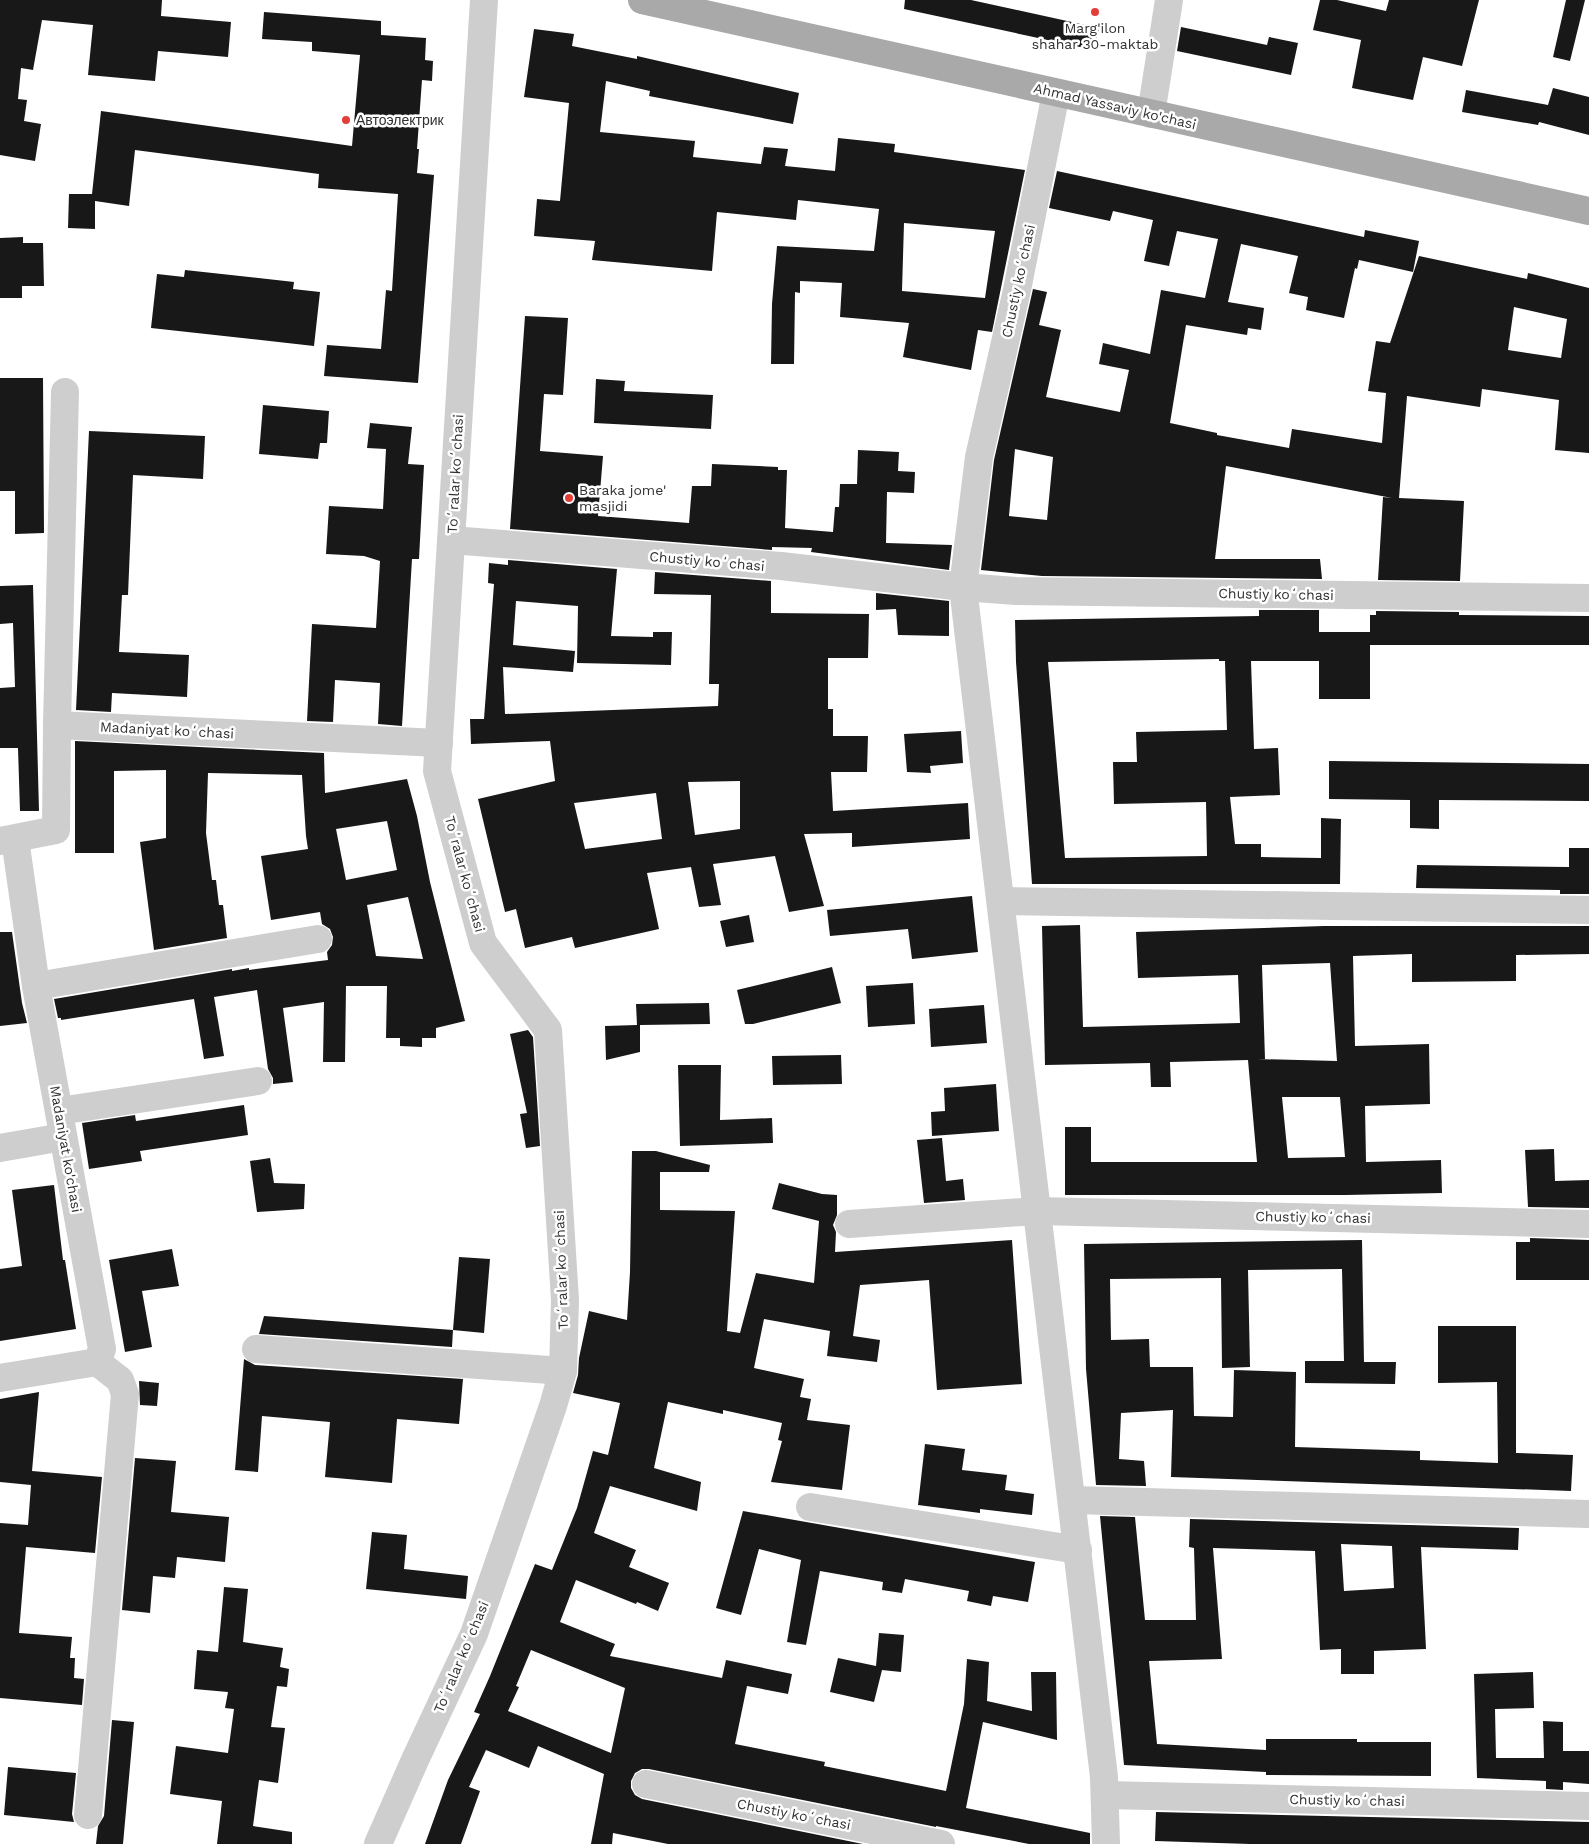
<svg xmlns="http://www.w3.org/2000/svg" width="1589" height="1844" viewBox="0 0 1589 1844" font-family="'Work Sans',sans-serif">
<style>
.building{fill:#181818;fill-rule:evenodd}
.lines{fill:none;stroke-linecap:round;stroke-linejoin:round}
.minor{stroke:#cecece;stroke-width:28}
.major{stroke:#a9a9a9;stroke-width:28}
.poi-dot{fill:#e33e38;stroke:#fff;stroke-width:2}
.labels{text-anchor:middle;stroke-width:5;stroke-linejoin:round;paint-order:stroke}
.poi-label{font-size:14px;fill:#313131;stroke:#fff;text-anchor:start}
.street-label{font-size:14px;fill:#313131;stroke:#fff}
</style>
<rect width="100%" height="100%" fill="#fff"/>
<!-- building -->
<g class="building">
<path d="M 0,0 L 162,0 L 161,16 L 231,22 L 228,57 L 158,51 L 155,81 L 88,75 L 93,25 L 42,20 L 33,70 L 21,68 L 18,99 L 27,100 L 24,121 L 41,124 L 35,161 L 0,155 Z"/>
<path d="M 905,0 L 971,0 L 1099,28 L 1094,50 L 904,9 Z"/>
<path d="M 1320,0 L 1337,0 L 1386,11 L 1389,0 L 1479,0 L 1462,66 L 1423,57 L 1413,100 L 1352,88 L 1361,40 L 1313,30 Z"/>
<path d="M 1566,0 L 1585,0 L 1570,61 L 1553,57 Z"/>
<path d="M 264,12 L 381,21 L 381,35 L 426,38 L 425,60 L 433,61 L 432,81 L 422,80 L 417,149 L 419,149 L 417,173 L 434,175 L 418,383 L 324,376 L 327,345 L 381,349 L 386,290 L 392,291 L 398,194 L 318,188 L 319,174 L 135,150 L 129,206 L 95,201 L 95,229 L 68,228 L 69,194 L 92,194 L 101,111 L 352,146 L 360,55 L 312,51 L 312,42 L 262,39 Z"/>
<path d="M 1181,27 L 1267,45 L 1269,37 L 1298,43 L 1291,75 L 1177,51 Z"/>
<path d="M 534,29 L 574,34 L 572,46 L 637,59 L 637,56 L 799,93 L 793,124 L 649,96 L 650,91 L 606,81 L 600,132 L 695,141 L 693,157 L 761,164 L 764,147 L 788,149 L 785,166 L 835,171 L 838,138 L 895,144 L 894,152 L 1025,170 L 992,332 L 978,330 L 971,370 L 903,357 L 909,323 L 840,317 L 842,283 L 800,281 L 800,293 L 795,292 L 794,364 L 771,364 L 772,304 L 777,246 L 874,251 L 879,209 L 798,200 L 796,220 L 717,212 L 712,271 L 592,260 L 595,241 L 534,236 L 537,199 L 560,201 L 569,103 L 524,97 ZM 904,223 L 995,231 L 985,298 L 902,291 Z"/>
<path d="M 1553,88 L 1589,97 L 1589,135 L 1539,122 L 1538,125 L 1462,112 L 1466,90 L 1548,105 Z"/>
<path d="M 1057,171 L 1364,237 L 1365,230 L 1419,241 L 1413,272 L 1359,260 L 1357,269 L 1355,268 L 1344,318 L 1306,310 L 1308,297 L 1289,293 L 1298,256 L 1241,244 L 1228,302 L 1264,308 L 1261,330 L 1248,328 L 1247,335 L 1186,325 L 1170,423 L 1217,433 L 1217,435 L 1289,448 L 1292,429 L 1382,443 L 1386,393 L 1368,391 L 1376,341 L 1390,343 L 1419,256 L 1527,279 L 1528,273 L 1589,288 L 1589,453 L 1555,450 L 1559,400 L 1482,389 L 1480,407 L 1407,396 L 1399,498 L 1464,501 L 1460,581 L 1378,580 L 1383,497 L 1392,498 L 1226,466 L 1215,559 L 1320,559 L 1322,579 L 1042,576 L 981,570 L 994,460 L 1033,289 L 1047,292 L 1039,325 L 1061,330 L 1046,397 L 1120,412 L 1129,370 L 1099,364 L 1103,343 L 1150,354 L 1161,290 L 1205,298 L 1218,239 L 1177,231 L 1169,266 L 1144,261 L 1153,220 L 1113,211 L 1110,221 L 1049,208 ZM 1514,307 L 1567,319 L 1561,358 L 1508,350 ZM 1015,449 L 1053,457 L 1047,520 L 1009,516 Z"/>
<path d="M 23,237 L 23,243 L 43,243 L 44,286 L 22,286 L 22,298 L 0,298 L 0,238 Z"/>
<path d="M 185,270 L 294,282 L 293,289 L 320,292 L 314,346 L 151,328 L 157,274 L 184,277 Z"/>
<path d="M 525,316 L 568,318 L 563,395 L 544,394 L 540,451 L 603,456 L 598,516 L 689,523 L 692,486 L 711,486 L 712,464 L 778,467 L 778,470 L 787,470 L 785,528 L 833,532 L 835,507 L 839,507 L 840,484 L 857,484 L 858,450 L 899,452 L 898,471 L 915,472 L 914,493 L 887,492 L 886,543 L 952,545 L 949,570 L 811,552 L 812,548 L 772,547 L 772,550 L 510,529 Z"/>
<path d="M 0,378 L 43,378 L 44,533 L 15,534 L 15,491 L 0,491 Z"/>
<path d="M 596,379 L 625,381 L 624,391 L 713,395 L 711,429 L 594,423 Z"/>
<path d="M 263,405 L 329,411 L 327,443 L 320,443 L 318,459 L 259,454 Z"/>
<path d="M 370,423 L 412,427 L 408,464 L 424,465 L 419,559 L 412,559 L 402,726 L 378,724 L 380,683 L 335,680 L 333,722 L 307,721 L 312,624 L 376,628 L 380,561 L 364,556 L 326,554 L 329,506 L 383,509 L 386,449 L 367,448 Z"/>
<path d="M 89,431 L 205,436 L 203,479 L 133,475 L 128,595 L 122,595 L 119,652 L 189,655 L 187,697 L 112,693 L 111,712 L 76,710 Z"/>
<path d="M 508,560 L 617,569 L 611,636 L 653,637 L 653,632 L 672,632 L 671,665 L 577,663 L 578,606 L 516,601 L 513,645 L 575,651 L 573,672 L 503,667 L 505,714 L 718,706 L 719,684 L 709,684 L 711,595 L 654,594 L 655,572 L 771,581 L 771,613 L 869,614 L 868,658 L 828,658 L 828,709 L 833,709 L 833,736 L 868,736 L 867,772 L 831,772 L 833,811 L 968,803 L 970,839 L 852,847 L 852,833 L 804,834 L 824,906 L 789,912 L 775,856 L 713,864 L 721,905 L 699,907 L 691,867 L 647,873 L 659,929 L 575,948 L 572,937 L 525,948 L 516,909 L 505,912 L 478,799 L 555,781 L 550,741 L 471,744 L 470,719 L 484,719 L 494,584 L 488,583 L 489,563 L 508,565 ZM 740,781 L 740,829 L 695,835 L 688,782 ZM 656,793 L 662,839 L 585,849 L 574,803 Z"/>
<path d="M 33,585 L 39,811 L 20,811 L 18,748 L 0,748 L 0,688 L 15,687 L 13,623 L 0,624 L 0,586 Z"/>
<path d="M 876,593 L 949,601 L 949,636 L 898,635 L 896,609 L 876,610 Z"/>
<path d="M 1259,610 L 1319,610 L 1319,632 L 1370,632 L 1370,615 L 1376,615 L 1376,611 L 1459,612 L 1459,615 L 1589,616 L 1589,645 L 1370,645 L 1370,699 L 1319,699 L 1319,661 L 1251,661 L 1254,749 L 1278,748 L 1280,795 L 1230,797 L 1235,844 L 1261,844 L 1261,857 L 1321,858 L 1321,818 L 1341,819 L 1340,884 L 1032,884 L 1016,662 L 1015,620 L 1259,616 ZM 1219,659 L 1219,661 L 1225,661 L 1227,730 L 1136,732 L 1137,762 L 1113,762 L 1114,804 L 1206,802 L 1207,856 L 1065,858 L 1048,662 Z"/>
<path d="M 961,731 L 963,763 L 930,766 L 931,773 L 907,772 L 904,734 Z"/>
<path d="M 75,741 L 324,753 L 325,793 L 407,779 L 417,816 L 430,882 L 465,1021 L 436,1028 L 436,1038 L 422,1038 L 422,1047 L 400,1046 L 400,1038 L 386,1038 L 387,986 L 346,986 L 345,1062 L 323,1062 L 324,1002 L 283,1008 L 293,1082 L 273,1084 L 273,1078 L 268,1069 L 257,990 L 214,997 L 224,1056 L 204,1059 L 194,999 L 61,1020 L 61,1018 L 58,1018 L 54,999 L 232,969 L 232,971 L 249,968 L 249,970 L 328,960 L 327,952 L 332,945 L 333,937 L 330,929 L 322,924 L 320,912 L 271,920 L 261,856 L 308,849 L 306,836 L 302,775 L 208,773 L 206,833 L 212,880 L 216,880 L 219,905 L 223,905 L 227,938 L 154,950 L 140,842 L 166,838 L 166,770 L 114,771 L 114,853 L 75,853 ZM 387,821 L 397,870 L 346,880 L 336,829 ZM 408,897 L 423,959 L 376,956 L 367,905 Z"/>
<path d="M 1329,761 L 1589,764 L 1589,801 L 1439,800 L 1439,829 L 1410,828 L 1410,800 L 1329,799 Z"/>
<path d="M 1569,848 L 1589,848 L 1589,894 L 1560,894 L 1560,890 L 1416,888 L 1417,865 L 1569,867 Z"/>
<path d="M 972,896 L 978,952 L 912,959 L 908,929 L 830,936 L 827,910 Z"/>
<path d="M 749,915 L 754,942 L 726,947 L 720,921 Z"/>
<path d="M 1080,925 L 1083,1027 L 1240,1023 L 1238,975 L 1138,978 L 1136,932 L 1324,926 L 1589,926 L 1589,954 L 1516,955 L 1516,981 L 1412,982 L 1412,954 L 1353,956 L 1355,1046 L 1429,1044 L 1430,1104 L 1365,1106 L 1366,1162 L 1441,1160 L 1442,1193 L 1346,1195 L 1065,1195 L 1065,1127 L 1091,1127 L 1091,1162 L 1257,1162 L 1248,1060 L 1170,1062 L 1171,1087 L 1151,1087 L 1150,1063 L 1045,1065 L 1042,926 ZM 1330,963 L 1337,1061 L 1257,1059 L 1265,1059 L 1262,965 ZM 1282,1097 L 1340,1097 L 1345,1157 L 1288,1158 Z"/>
<path d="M 0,932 L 12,932 L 22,1003 L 27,1023 L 0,1026 Z"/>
<path d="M 832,967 L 841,1003 L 753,1024 L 745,1024 L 737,990 Z"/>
<path d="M 913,983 L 915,1024 L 868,1027 L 866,986 Z"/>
<path d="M 709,1003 L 710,1024 L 640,1025 L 640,1052 L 606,1060 L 605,1026 L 637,1025 L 636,1004 Z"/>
<path d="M 984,1005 L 987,1043 L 931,1047 L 929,1009 Z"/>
<path d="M 528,1030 L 533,1037 L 540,1146 L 526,1148 L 520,1114 L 527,1113 L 510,1034 Z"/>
<path d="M 841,1055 L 842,1084 L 773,1085 L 772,1056 Z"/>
<path d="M 678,1065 L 721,1065 L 720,1120 L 772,1118 L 773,1143 L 680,1146 Z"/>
<path d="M 996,1084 L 999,1131 L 932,1136 L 931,1112 L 945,1111 L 944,1088 Z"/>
<path d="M 244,1105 L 248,1135 L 140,1151 L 142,1161 L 89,1169 L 82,1123 L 135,1115 L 136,1121 Z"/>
<path d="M 942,1138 L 946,1181 L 963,1179 L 965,1200 L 924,1203 L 917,1140 Z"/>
<path d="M 1554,1149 L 1555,1181 L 1589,1180 L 1589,1208 L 1528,1207 L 1525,1150 Z"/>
<path d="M 632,1151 L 656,1151 L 710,1165 L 709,1172 L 660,1172 L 660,1210 L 735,1211 L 727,1331 L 740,1333 L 756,1273 L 814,1283 L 819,1221 L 772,1209 L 779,1183 L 822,1194 L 837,1195 L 837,1215 L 833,1225 L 836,1232 L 835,1252 L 1012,1240 L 1022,1384 L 937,1390 L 929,1280 L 860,1285 L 853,1336 L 880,1340 L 877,1362 L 827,1356 L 830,1331 L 764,1319 L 754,1368 L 804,1379 L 800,1397 L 811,1399 L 807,1420 L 850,1425 L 842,1490 L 771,1482 L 782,1441 L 778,1440 L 782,1423 L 723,1410 L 723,1414 L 668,1402 L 654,1468 L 701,1482 L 697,1511 L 610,1486 L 594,1533 L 636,1550 L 629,1567 L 669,1583 L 658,1611 L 637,1602 L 636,1604 L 576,1580 L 560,1622 L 615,1644 L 610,1656 L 722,1678 L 726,1660 L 792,1674 L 788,1694 L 747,1686 L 735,1744 L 825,1762 L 824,1766 L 946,1791 L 964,1704 L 967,1659 L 989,1662 L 987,1701 L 1032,1711 L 1031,1672 L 1056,1672 L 1057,1740 L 983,1722 L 966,1808 L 1090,1833 L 1090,1844 L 1029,1844 L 936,1826 L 936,1827 L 649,1769 L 642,1769 L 635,1773 L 631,1781 L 631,1788 L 635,1795 L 642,1799 L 863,1844 L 668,1844 L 613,1833 L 612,1844 L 591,1844 L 604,1774 L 538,1746 L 529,1768 L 486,1750 L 469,1787 L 480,1791 L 461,1844 L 425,1844 L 448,1780 L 480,1714 L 474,1712 L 490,1676 L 535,1564 L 552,1570 L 577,1508 L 593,1451 L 608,1455 L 620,1403 L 573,1393 L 578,1375 L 579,1358 L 589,1311 L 627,1320 L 630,1272 ZM 531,1650 L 625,1688 L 611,1753 L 508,1711 L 519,1687 L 516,1686 Z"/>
<path d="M 270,1158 L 274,1183 L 305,1184 L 304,1209 L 257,1212 L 250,1161 Z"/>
<path d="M 54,1185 L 63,1260 L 65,1260 L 76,1329 L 0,1341 L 0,1269 L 22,1266 L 12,1190 Z"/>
<path d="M 1530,1238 L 1589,1240 L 1589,1280 L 1516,1280 L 1516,1242 L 1530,1242 Z"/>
<path d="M 1362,1240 L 1364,1362 L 1396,1362 L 1395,1384 L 1305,1383 L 1305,1361 L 1344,1361 L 1342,1269 L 1248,1270 L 1250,1367 L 1222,1368 L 1221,1278 L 1110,1279 L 1111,1340 L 1149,1339 L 1150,1367 L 1193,1367 L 1194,1416 L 1233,1417 L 1234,1370 L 1296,1372 L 1295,1447 L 1420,1451 L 1420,1460 L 1498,1463 L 1497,1382 L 1438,1383 L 1438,1326 L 1516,1326 L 1516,1453 L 1573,1455 L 1571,1491 L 1171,1477 L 1173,1410 L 1121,1413 L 1119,1459 L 1144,1461 L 1146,1486 L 1096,1485 L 1086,1369 L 1084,1244 Z"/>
<path d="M 172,1249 L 179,1286 L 142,1291 L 152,1347 L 125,1352 L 109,1260 Z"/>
<path d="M 459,1257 L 490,1259 L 484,1333 L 453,1330 Z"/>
<path d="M 264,1316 L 453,1330 L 452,1347 L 259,1334 Z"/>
<path d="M 244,1359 L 255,1365 L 463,1379 L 459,1424 L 397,1419 L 392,1483 L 325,1477 L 330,1422 L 262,1416 L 258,1472 L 235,1470 Z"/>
<path d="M 139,1381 L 159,1383 L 157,1406 L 140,1405 Z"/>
<path d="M 39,1392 L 32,1471 L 102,1477 L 95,1553 L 26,1547 L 19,1633 L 72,1637 L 70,1658 L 75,1658 L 74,1678 L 84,1679 L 82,1705 L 0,1698 L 0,1523 L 28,1525 L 31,1485 L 0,1482 L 0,1399 Z"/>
<path d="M 925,1444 L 965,1449 L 962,1470 L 1007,1475 L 1005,1490 L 1034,1494 L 1032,1515 L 980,1509 L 980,1513 L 918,1505 Z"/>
<path d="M 135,1458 L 176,1461 L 171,1512 L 229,1517 L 225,1562 L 177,1557 L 175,1578 L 153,1576 L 150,1613 L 122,1610 Z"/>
<path d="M 743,1511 L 1035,1562 L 1028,1602 L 993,1596 L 991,1606 L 967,1601 L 969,1591 L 905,1579 L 902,1593 L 882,1590 L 883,1582 L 820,1571 L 806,1645 L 787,1642 L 801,1560 L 759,1549 L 741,1615 L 716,1608 Z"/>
<path d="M 1100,1516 L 1135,1517 L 1145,1620 L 1196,1620 L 1194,1548 L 1189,1547 L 1190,1519 L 1519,1528 L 1518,1550 L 1421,1547 L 1426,1649 L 1374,1651 L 1374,1674 L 1341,1674 L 1341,1649 L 1320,1650 L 1315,1551 L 1213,1548 L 1222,1659 L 1149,1661 L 1157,1744 L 1266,1750 L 1266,1739 L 1357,1739 L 1357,1742 L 1431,1742 L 1431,1776 L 1266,1775 L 1266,1772 L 1124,1765 ZM 1341,1544 L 1392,1546 L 1394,1588 L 1344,1591 Z"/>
<path d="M 372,1532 L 407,1535 L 404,1569 L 468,1576 L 466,1599 L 366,1589 Z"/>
<path d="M 224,1587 L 248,1589 L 243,1642 L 283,1648 L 280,1667 L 289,1669 L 287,1687 L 277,1686 L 271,1727 L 285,1728 L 278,1783 L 259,1780 L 253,1826 L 292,1832 L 292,1844 L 217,1844 L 222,1801 L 170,1794 L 176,1746 L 228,1753 L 234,1709 L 225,1708 L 228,1692 L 194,1689 L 197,1650 L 218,1652 Z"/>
<path d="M 879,1633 L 904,1635 L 901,1672 L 882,1670 L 874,1702 L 830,1692 L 838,1658 L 876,1666 Z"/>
<path d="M 1533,1672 L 1534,1708 L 1495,1709 L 1496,1758 L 1544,1758 L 1543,1721 L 1563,1722 L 1563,1751 L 1589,1751 L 1589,1784 L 1563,1782 L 1563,1790 L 1546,1789 L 1546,1781 L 1477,1778 L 1474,1674 Z"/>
<path d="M 112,1720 L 134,1722 L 123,1844 L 96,1844 L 98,1826 L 104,1816 Z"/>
<path d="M 8,1767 L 76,1773 L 72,1814 L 74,1822 L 4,1815 Z"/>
<path d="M 1156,1812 L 1589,1822 L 1589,1844 L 1250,1844 L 1155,1841 Z"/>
</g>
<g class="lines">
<!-- minor -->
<g class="minor">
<path d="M 1056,93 L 1017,290 L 979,457 L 963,587 L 1104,1777 L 1106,1844"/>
<path d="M 1151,114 L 1169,0"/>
<path d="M 451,540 L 781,566 L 963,587 L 1016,591 L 1589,598"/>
<path d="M 57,725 L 65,392"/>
<path d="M 0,841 L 56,830 L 57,725 L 439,743"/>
<path d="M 1001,901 L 1589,910"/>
<path d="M 36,986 L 318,939"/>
<path d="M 59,1111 L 258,1081"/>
<path d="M 0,1148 L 63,1137"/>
<path d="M 849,1224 L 1037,1211 L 1589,1224"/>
<path d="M 256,1349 L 563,1371"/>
<path d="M 0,1378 L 97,1362 L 102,1349 L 36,986 L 15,839"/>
<path d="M 1072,1500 L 1589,1514"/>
<path d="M 810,1507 L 1078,1550"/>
<path d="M 646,1784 L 941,1844"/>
<path d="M 1105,1795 L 1589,1806"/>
<path d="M 88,1815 L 125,1394 L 120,1380 L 97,1362"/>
<path d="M 378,1844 L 415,1760 L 474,1634 L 553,1406 L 563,1371 L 565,1300 L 548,1030 L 483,943 L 437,771 L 484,0"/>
</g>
<!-- major -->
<path class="major" d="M 642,0 L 1589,211"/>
</g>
<!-- markers -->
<g class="poi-dot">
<circle cx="1095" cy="12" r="5"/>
<circle cx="346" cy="120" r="5"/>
<circle cx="569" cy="498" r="5"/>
</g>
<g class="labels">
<!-- poi labels -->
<g class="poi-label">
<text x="1095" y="33" text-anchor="middle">Marg'ilon<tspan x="1095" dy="16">shahar 30-maktab</tspan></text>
<text x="356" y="125">Автоэлектрик</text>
<text x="579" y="495">Baraka jome'<tspan x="579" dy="16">masjidi</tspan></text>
</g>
<!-- street labels -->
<g class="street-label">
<text transform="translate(1115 106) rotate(13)" y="5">Ahmad Yassaviy ko'chasi</text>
<text transform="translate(1018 281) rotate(-78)" y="5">Chustiy koʻchasi</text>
<text transform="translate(455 474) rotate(-87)" y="5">Toʻralar koʻchasi</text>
<text transform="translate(707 561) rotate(5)" y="5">Chustiy koʻchasi</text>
<text transform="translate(1276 594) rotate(1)" y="5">Chustiy koʻchasi</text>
<text transform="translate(167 730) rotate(3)" y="5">Madaniyat koʻchasi</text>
<text transform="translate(465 874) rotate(75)" y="5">Toʻralar koʻchasi</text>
<text transform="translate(66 1149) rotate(80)" y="5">Madaniyat ko'chasi</text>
<text transform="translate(1313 1217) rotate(1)" y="5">Chustiy koʻchasi</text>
<text transform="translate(561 1270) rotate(-92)" y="5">Toʻralar koʻchasi</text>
<text transform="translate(461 1657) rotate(-67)" y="5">Toʻralar koʻchasi</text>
<text transform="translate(1347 1800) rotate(1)" y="5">Chustiy koʻchasi</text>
<text transform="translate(794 1814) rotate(11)" y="5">Chustiy koʻchasi</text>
</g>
</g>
</svg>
